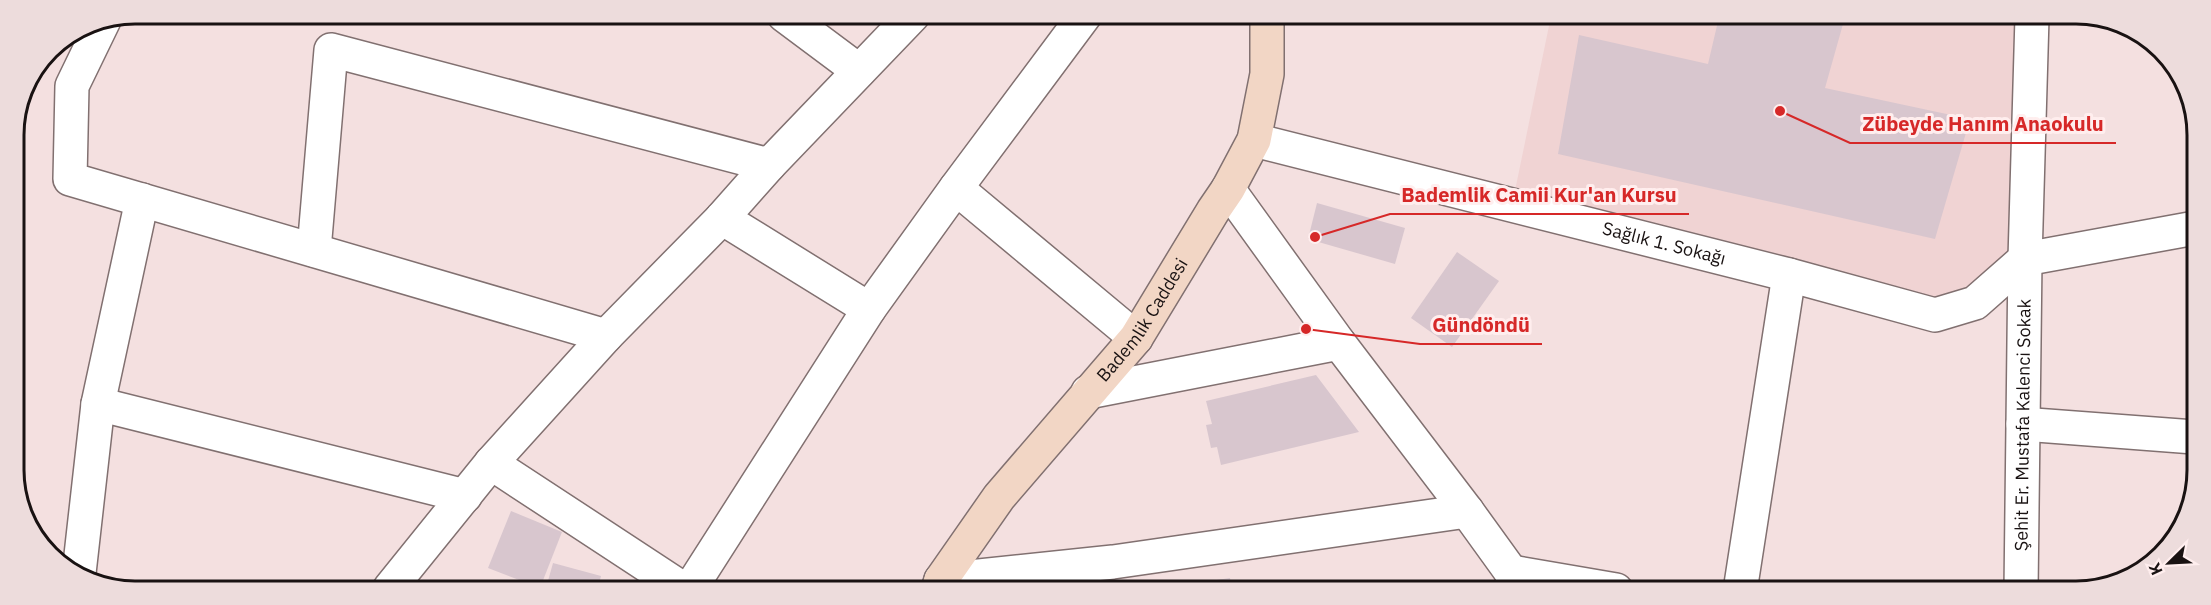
<svg xmlns="http://www.w3.org/2000/svg" width="2211" height="605" viewBox="0 0 2211 605" font-family="'IBM Plex Sans',sans-serif">
<style>
.built{fill:#f0d3d3}
.building{fill:#d8c6ce}
.lines{fill:none;stroke-linecap:round;stroke-linejoin:round}
.street-casing{stroke:#817070;stroke-width:36}
.secondary-casing{stroke:#817070;stroke-width:36}
.street{stroke:#fff;stroke-width:33}
.secondary{stroke:#f2d6c5;stroke-width:33}
.labels{text-anchor:middle;stroke-width:6;stroke-linejoin:round;paint-order:stroke}
.street-label{font-size:18px;fill:#191212;stroke:#fee}
.rim{fill:none;stroke:#191212;stroke-width:3}
.leader{fill:none;stroke:#d62828;stroke-width:2}
.callout-dot{fill:#d62828;stroke:#fee;stroke-width:2}
.callout-label{font-size:20px;text-anchor:middle;font-weight:bold;fill:#d62828;stroke:#fee;stroke-width:6;stroke-linejoin:round;paint-order:stroke}
</style>
<rect width="100%" height="100%" fill="#f4e0e0"/>
<!-- built -->
<path class="built" d="M 1551,16 L 2032,17 L 2025,259 L 1935,315 L 1512,205 Z"/>
<!-- building -->
<g class="building">
<path d="M 1719,17 L 1845,17 L 1825,88 L 1970,119 L 1935,239 L 1558,154 L 1579,35 L 1708,64 Z"/>
<path d="M 1317,203 L 1405,228 L 1395,264 L 1308,239 Z"/>
<path d="M 1457,252 L 1499,281 L 1452,347 L 1411,318 Z"/>
<path d="M 1316,375 L 1359,432 L 1221,465 L 1217,447 L 1211,448 L 1206,425 L 1212,424 L 1206,401 Z"/>
<path d="M 511,511 L 562,532 L 540,588 L 488,568 Z"/>
<path d="M 553,563 L 601,576 L 598,588 L 546,588 Z"/>
<path d="M 1230,578 L 1232,590 L 1163,589 L 1163,588 Z"/>
</g>
<g class="lines">
<defs>
<g id="street">
<path d="M 784,15 L 859,71"/>
<path d="M 104,20 L 72,86 L 70,179 L 606,336"/>
<path id="s1" d="M 1254,140 L 1789,275 L 1935,315 L 1975,303 L 2025,259"/>
<path d="M 956,188 L 1136,338"/>
<path d="M 1228,189 L 1339,343 L 1467,511 L 1524,590"/>
<path d="M 722,218 L 869,309"/>
<path d="M 314,250 L 331,50 L 769,165"/>
<path d="M 2025,259 L 2195,228"/>
<path d="M 1088,392 L 1339,343"/>
<path d="M 98,404 L 465,496"/>
<path d="M 2023,424 L 2194,437"/>
<path d="M 491,463 L 683,589"/>
<path d="M 1511,572 L 1616,590"/>
<path d="M 79,573 L 98,404 L 142,200"/>
<path d="M 941,580 L 1113,562 L 1467,511"/>
<path d="M 390,588 L 491,463 L 606,336 L 722,218 L 769,165 L 913,15"/>
<path d="M 690,589 L 869,309 L 956,188 L 1085,15"/>
<path d="M 1740,591 L 1789,275"/>
<path id="s2" d="M 2021,591 L 2025,259 L 2032,17"/>
</g>
<g id="secondary">
<path id="s3" d="M 938,589 L 941,580 L 999,497 L 1136,338 L 1213,211 L 1228,189 L 1254,140 L 1267,74 L 1267,16"/>
</g>
</defs>
<!-- street casing -->
<use href="#street" class="street-casing"/>
<!-- secondary casing -->
<use href="#secondary" class="secondary-casing"/>
<!-- street -->
<use href="#street" class="street"/>
<!-- secondary -->
<use href="#secondary" class="secondary"/>
</g>
<g class="labels">
<!-- street labels -->
<g class="street-label">
<text dy="6" stroke="none"><textPath href="#s1" startOffset="423">Sağlık 1. Sokağı</textPath></text>
<text dy="6" stroke="none"><textPath href="#s3" startOffset="339">Bademlik Caddesi</textPath></text>
<text dy="6" stroke="none"><textPath href="#s2" startOffset="166">Şehit Er. Mustafa Kalenci Sokak</textPath></text>
</g>
</g>
<!-- crop -->
<path d="M0 0H2211V605H0ZM135 24H2076A111 111 0 0 1 2187 135V470A111 111 0 0 1 2076 581H135A111 111 0 0 1 24 470V135A111 111 0 0 1 135 24Z" fill="#eddcdc" fill-rule="evenodd"/>
<path class="rim" d="M135 24H2076A111 111 0 0 1 2187 135V470A111 111 0 0 1 2076 581H135A111 111 0 0 1 24 470V135A111 111 0 0 1 135 24Z"/>
<!-- callouts -->
<path class="leader" d="M1780 111L1850 143H2116M1315 237L1390 214H1689M1306 329L1420 344H1542"/>
<g class="callout-dot">
<circle cx="1780" cy="111" r="6"/>
<circle cx="1315" cy="237" r="6"/>
<circle cx="1306" cy="329" r="6"/>
</g>
<g class="callout-label">
<text x="1983" y="131">Zübeyde Hanım Anaokulu</text>
<text x="1539" y="202">Bademlik Camii Kur'an Kursu</text>
<text x="1481" y="332">Gündöndü</text>
</g>
<!-- north arrow -->
<g transform="translate(2169 563) rotate(246)" stroke="#ffeeee" stroke-width="4.5" paint-order="stroke">
<path d="M0-4.5L10 22L0 15L-10 22Z" fill="#191212"/>
<text y="-9" font-size="16" font-weight="bold" text-anchor="middle" fill="#191212">K</text>
</g>
</svg>
